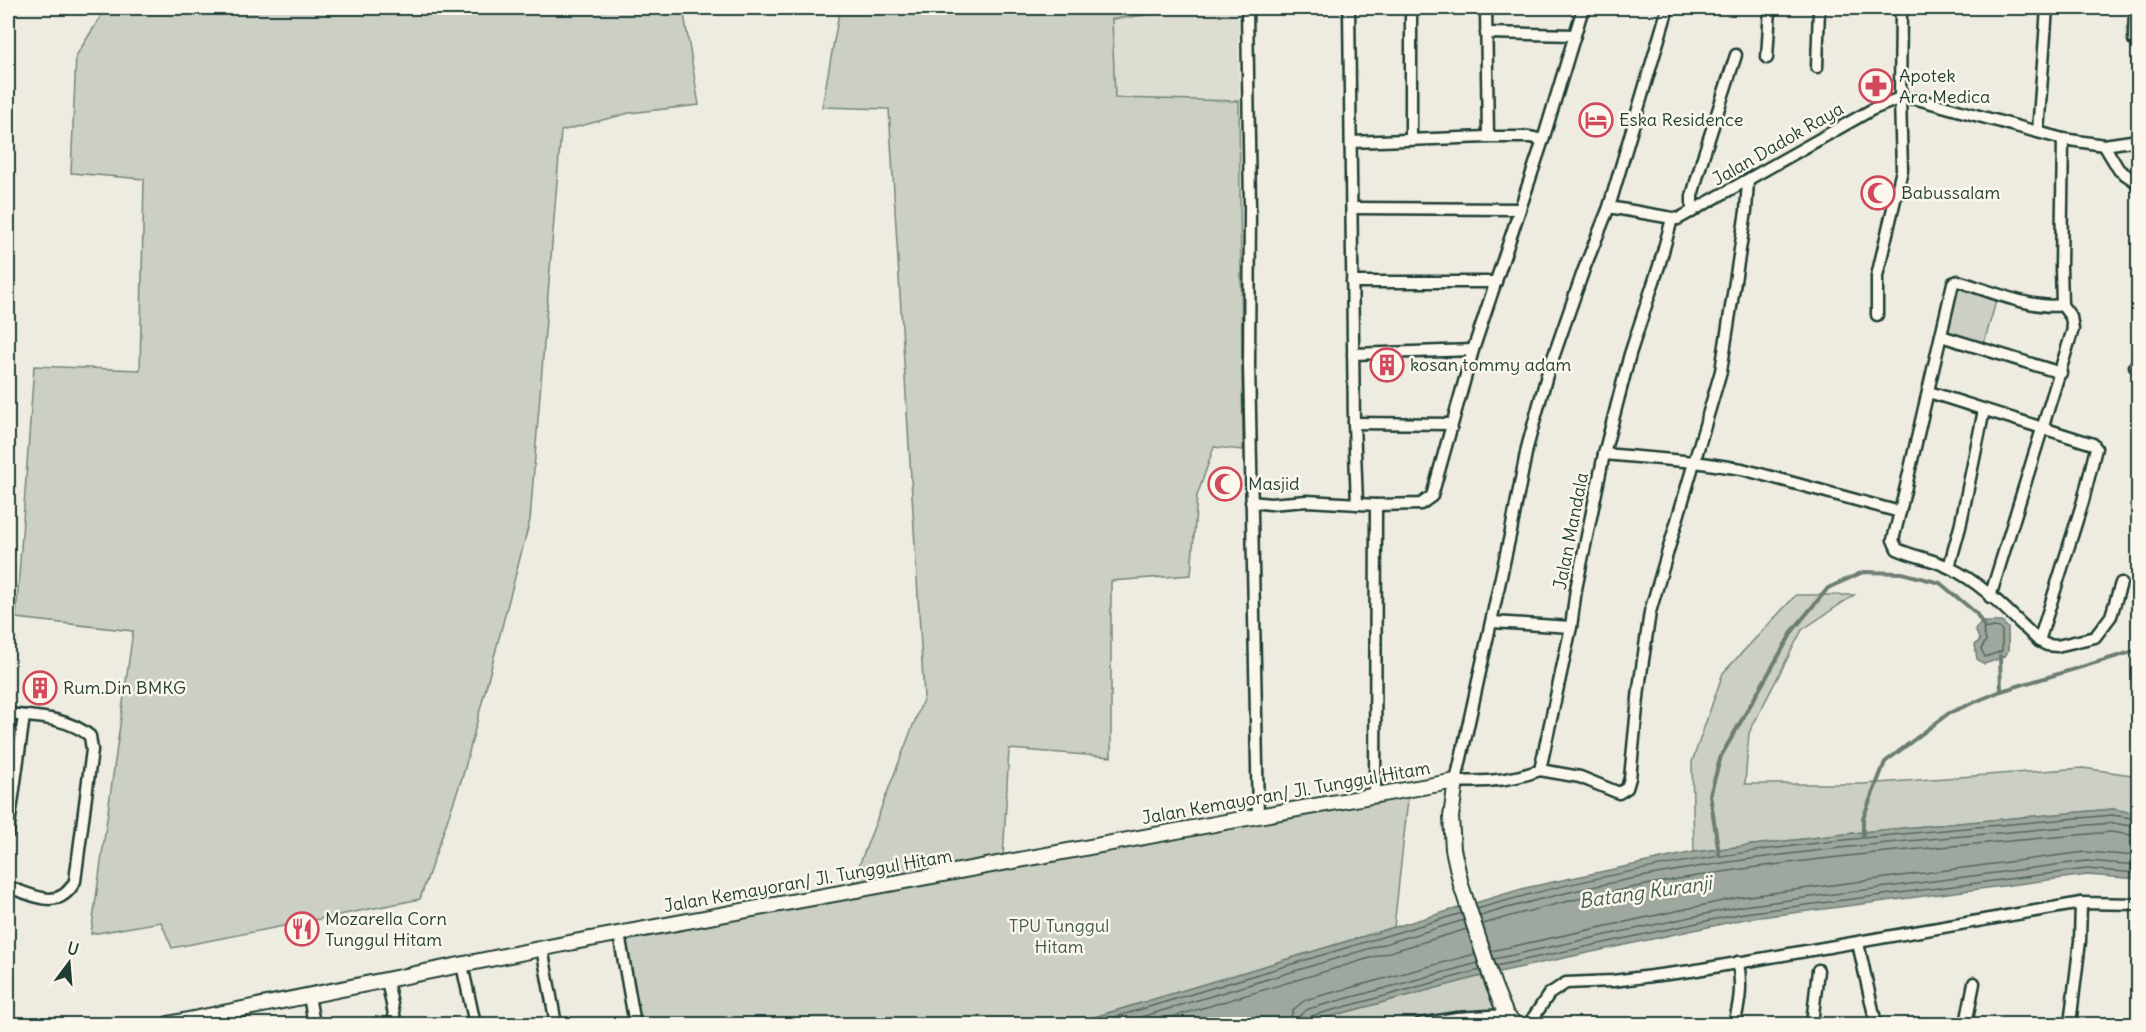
<svg xmlns="http://www.w3.org/2000/svg" width="2146" height="1032" viewBox="0 0 2146 1032" font-family="Delius,sans-serif">
<style>
.built{fill:#ddddd2}
.green{fill:#cbcfc4;stroke:#75867c;stroke-width:1.5}
.water{fill:#9fa89f;stroke:#6c7d74;stroke-width:1.5}
.lines{fill:none;stroke-linecap:round;stroke-linejoin:round}
.shore{stroke:#52685f;stroke-width:1.5}
.stream{stroke:#6c7d74;stroke-width:4}
.minor-casing{stroke:#1f3d34;stroke-width:15}
.tertiary-casing{stroke:#1f3d34;stroke-width:18}
.minor{stroke:#fbf7ec;stroke-width:10}
.tertiary{stroke:#fbf7ec;stroke-width:14}
.labels{text-anchor:middle;stroke-width:5;stroke-linejoin:round;paint-order:stroke}
.poi-label{font-size:18px;fill:#1f3d34;stroke:#fbf7ec;text-anchor:start}
.street-label{font-size:18px;fill:#1f3d34;stroke:#fbf7ec}
.park-label{font-size:18px;fill:#415a51;stroke:#fbf7ec}
.water-label{font-size:20px;font-style:italic;fill:#455d54;stroke:#fbf7ec}
</style>
<rect width="100%" height="100%" fill="#eeece1"/>
<filter id="ink" filterUnits="userSpaceOnUse"><feTurbulence type="fractalNoise" baseFrequency=".0167" numOctaves="2"/><feDisplacementMap in="SourceGraphic" scale="12" xChannelSelector="R" yChannelSelector="G"/><feConvolveMatrix kernelMatrix="1 2 1 2 8 2 1 2 1" color-interpolation-filters="sRGB"/></filter>
<g filter="url(#ink)">
<!-- built -->
<path class="built" d="M 1208,8 L 1238,8 L 1239,101 L 1115,99 L 1112,19 Z"/>
<!-- green -->
<g class="green">
<path d="M 106,8 L 683,8 L 699,105 L 629,113 L 561,131 L 530,520 L 463,775 L 420,899 L 172,948 L 161,922 L 91,934 L 133,631 L 16,618 L 34,366 L 140,370 L 144,179 L 71,173 L 76,56 Z"/>
<path d="M 840,8 L 1208,8 L 1112,19 L 1115,98 L 1239,101 L 1243,450 L 1214,447 L 1197,496 L 1191,575 L 1111,581 L 1111,757 L 1009,749 L 1003,859 L 1255,809 L 1409,790 L 1394,927 L 1071,1024 L 636,1024 L 618,935 L 850,889 L 924,697 L 889,109 L 822,107 Z"/>
<path d="M 1958,287 L 1997,298 L 1984,343 L 1946,332 Z"/>
<path d="M 1796,595 L 1854,595 L 1802,630 L 1749,733 L 1745,784 L 1864,784 L 2083,768 L 2138,776 L 2138,814 L 2113,809 L 1871,831 L 1694,852 L 1692,762 L 1723,673 Z"/>
<path d="M 1481,976 L 1496,1013 L 1446,1024 L 1302,1024 Z"/>
</g>
<!-- water -->
<g class="water">
<path d="M 1982,622 L 2002,622 L 2008,628 C 2008,657 2013,655 1984,664 L 1977,659 L 1975,644 L 1980,641 L 1975,629 Z"/>
<path d="M 2113,809 L 2138,814 L 2138,879 L 2087,875 L 1745,919 L 1481,976 L 1302,1024 L 1071,1024 L 1525,888 L 1694,852 L 1871,831 Z"/>
</g>
<g class="lines">
<!-- shore -->
<g class="shore">
<path d="M 1994,627 L 1999,628 L 2002,631 L 2002,651 L 1985,657 L 1981,649 L 1986,641 L 1983,629 Z"/>
<path d="M 1477,909 C 1683,847 1899,835 2112,815 L 2138,819"/>
<path d="M 1480,916 C 1685,854 1900,842 2112,823 L 2138,827"/>
<path d="M 1483,924 C 1686,863 1901,851 2111,832 L 2138,836"/>
<path d="M 1491,951 L 1741,897 L 2085,852 L 2138,856"/>
<path d="M 1494,959 L 1743,906 L 2086,861 L 2138,865"/>
<path d="M 1496,966 L 1744,913 L 2086,869 L 2138,873"/>
<path d="M 1092,1024 L 1462,913"/>
<path d="M 1118,1024 L 1464,920"/>
<path d="M 1149,1024 L 1467,929"/>
<path d="M 1289,1024 L 1293,1010 L 1305,1000 L 1475,954"/>
<path d="M 1298,1024 L 1300,1015 L 1308,1009 L 1478,963"/>
<path d="M 1306,1024 L 1307,1019 L 1311,1016 L 1480,970"/>
</g>
<!-- stream -->
<g class="stream">
<path d="M 2000,656 L 2001,691"/>
<path d="M 1863,836 L 1863,818 L 1885,762 L 1949,713 L 2001,691 L 2138,650"/>
<path d="M 1719,854 L 1710,795 L 1721,756 L 1794,629 L 1828,588 L 1863,572 L 1902,573 L 1940,583 L 1976,613 L 1984,626"/>
</g>
<defs>
<g id="minor">
<path d="M 1247,8 L 1250,208 L 1249,364 L 1258,816"/>
<path d="M 1349,8 L 1354,423 L 1357,504"/>
<path d="M 1486,8 L 1488,137 L 1530,137 L 1543,140"/>
<path d="M 1668,8 L 1609,207 L 1584,269 L 1547,375 L 1527,448 L 1511,531 L 1456,781 C 1485,783 1513,780 1540,770 L 1571,627 L 1576,589 L 1604,454 L 1630,354 L 1659,266 L 1672,219"/>
<path d="M 1486,33 L 1575,35"/>
<path d="M 2134,40 L 2135,8"/>
<path d="M 1767,58 L 1770,8"/>
<path d="M 1817,67 L 1819,8"/>
<path d="M 2038,132 L 2047,8"/>
<path d="M 1411,138 L 1411,8"/>
<path d="M 1351,142 L 1488,137"/>
<path d="M 2104,145 L 2119,170 L 2138,183"/>
<path d="M 1609,207 L 1678,219 L 1873,109 L 1900,98 L 1917,99 L 2063,139 L 2104,145 L 2138,140"/>
<path d="M 1353,208 L 1519,209"/>
<path d="M 1692,212 L 1692,196 L 1703,157 L 1736,55"/>
<path d="M 1352,282 L 1496,282"/>
<path d="M 1877,315 L 1877,276 L 1902,170 L 1900,98 L 1901,8"/>
<path d="M 1941,336 L 2061,373"/>
<path d="M 1353,354 L 1473,350"/>
<path d="M 2135,366 L 2138,366"/>
<path d="M 1929,392 L 2093,444 L 2096,448 L 2083,501 L 2039,641"/>
<path d="M 1354,423 L 1451,424"/>
<path d="M 1604,454 L 1695,462 L 1742,469 L 1900,512 L 1893,540 L 1897,549 C 1914,557 1933,559 1950,568 C 1984,584 2012,616 2039,641 L 2047,645 L 2057,646 L 2095,637 L 2111,616 L 2121,583"/>
<path d="M 1251,502 L 1270,504 L 1307,501 L 1376,505 L 1421,504 L 1432,496 L 1473,350 L 1543,140 L 1583,8"/>
<path d="M 1900,512 L 1953,283 L 1958,281 C 1987,290 2033,310 2062,305"/>
<path d="M 1949,567 L 1960,527 L 1984,410"/>
<path d="M 1990,597 L 2073,329 L 2071,317 L 2062,305 L 2061,266 L 2063,139"/>
<path d="M 1492,622 L 1571,627"/>
<path d="M 8,714 C 36,717 67,717 90,736 L 92,750 L 75,881 C 59,912 34,895 8,887"/>
<path d="M 1540,770 L 1580,777 L 1619,793 L 1627,788 L 1630,778 L 1639,688 L 1650,612 L 1721,371 L 1746,211 L 1748,181"/>
<path d="M 1375,795 L 1376,505"/>
<path d="M 8,833 L 24,716"/>
<path d="M 619,934 L 635,1024"/>
<path d="M 1858,943 L 1876,1024"/>
<path d="M 542,948 L 556,1024"/>
<path d="M 462,965 L 475,1024"/>
<path d="M 387,980 L 396,1024"/>
<path d="M 309,996 L 314,1024"/>
<path d="M 233,1011 L 236,1024"/>
<path d="M 1420,1024 L 1457,1018 L 1506,1015"/>
<path d="M 1529,1024 L 1549,994 L 1566,983 L 1613,981 L 1691,971 L 2081,903 L 2138,904"/>
<path d="M 1734,1024 C 1740,1002 1742,985 1738,962"/>
<path d="M 1812,1024 L 1818,970"/>
<path d="M 1966,1024 L 1974,983"/>
<path d="M 2070,1024 L 2080,941 L 2081,903"/>
</g>
<path id="tertiary" d="M 168,1024 L 574,942 L 1258,816 L 1456,781 L 1451,817 L 1453,849 L 1461,885 L 1494,986 L 1506,1015 L 1515,1024"/>
</defs>
<!-- minor casing -->
<use href="#minor" class="minor-casing"/>
<!-- tertiary casing -->
<use href="#tertiary" class="tertiary-casing"/>
<!-- minor -->
<use href="#minor" class="minor"/>
<!-- tertiary -->
<use href="#tertiary" class="tertiary"/>
</g>
</g>
<!-- icons -->
<defs>
<symbol id="pharmacy-ring" viewBox="-11 -11 22 22"><circle r="9.5" fill="#fbf7ec" stroke="#d1495b" stroke-width="1.5"/><path d="M-2-6h4v4h4v4h-4v4h-4v-4h-4v-4h4Z" fill="#d1495b"/></symbol>
<symbol id="hotel-ring" viewBox="-11 -11 22 22"><circle r="9.5" fill="#fbf7ec" stroke="#d1495b" stroke-width="1.5"/><path d="M-6-4.5h1.5V1H6V5H4.5V3h-9V5H-6ZM-4 0a1.8 1.8 0 1 1 3.6 0ZM.5 0V-2.5h3Q6-2.5 6 0Z" fill="#d1495b"/></symbol>
<symbol id="mosque-ring" viewBox="-11 -11 22 22"><circle r="9.5" fill="#fbf7ec" stroke="#d1495b" stroke-width="1.5"/><path d="M3.5-4.9A6 6 0 1 0 3.5 4.9A5 5 0 1 1 3.5-4.9Z" fill="#d1495b"/></symbol>
<symbol id="building-ring" viewBox="-11 -11 22 22"><circle r="9.5" fill="#fbf7ec" stroke="#d1495b" stroke-width="1.5"/><path d="M-4-6H4V6H1V3H-1V6H-4ZM-2.5-4.3h1.7v1.8h-1.7ZM.8-4.3h1.7v1.8H.8ZM-2.5-1h1.7V.8h-1.7ZM.8-1h1.7V.8H.8Z" fill="#d1495b"/></symbol>
<symbol id="restaurant-ring" viewBox="-11 -11 22 22"><circle r="9.5" fill="#fbf7ec" stroke="#d1495b" stroke-width="1.5"/><path d="M-5-6h1v4h1v-4h1v4h1v-4h1v5L-1.5 .5V6h-2V.5L-5-1ZM5-6V6H3V1.5H1.5Q1.5-4 5-6Z" fill="#d1495b"/></symbol>
</defs>
<g fill-rule="evenodd">
<use href="#pharmacy-ring" x="1857" y="67" width="38" height="38"/>
<use href="#hotel-ring" x="1577" y="101" width="38" height="38"/>
<use href="#mosque-ring" x="1859" y="174" width="38" height="38"/>
<use href="#building-ring" x="1368" y="346" width="38" height="38"/>
<use href="#mosque-ring" x="1206" y="465" width="38" height="38"/>
<use href="#building-ring" x="21" y="669" width="38" height="38"/>
<use href="#restaurant-ring" x="283" y="910" width="38" height="38"/>
</g>
<g class="labels">
<!-- poi labels -->
<g class="poi-label">
<text x="1899" y="82">Apotek<tspan x="1899" dy="21">Ara Medica</tspan></text>
<text x="1619" y="126">Eska Residence</text>
<text x="1901" y="199">Babussalam</text>
<text x="1410" y="371">kosan tommy adam</text>
<text x="1248" y="490">Masjid</text>
<text x="63" y="694">Rum.Din BMKG</text>
<text x="325" y="925">Mozarella Corn<tspan x="325" dy="21">Tunggul Hitam</tspan></text>
</g>
<!-- street labels -->
<g class="street-label">
<text transform="translate(1778 144) rotate(-30)" y="6">Jalan Dadok Raya</text>
<text transform="translate(1571 531) rotate(-79)" y="6">Jalan Mandala</text>
<text transform="translate(1286 793) rotate(-10)" y="6">Jalan Kemayoran/ Jl. Tunggul Hitam</text>
<text transform="translate(808 881) rotate(-10)" y="6">Jalan Kemayoran/ Jl. Tunggul Hitam</text>
</g>
<!-- park labels -->
<g class="park-label">
<text x="1059" y="932">TPU Tunggul<tspan x="1059" dy="21">Hitam</tspan></text>
</g>
<!-- water labels -->
<g class="water-label">
<text transform="translate(1645 892) rotate(-8)" y="7">Batang Kuranji</text>
</g>
</g>
<!-- margin -->
<rect width="2146" height="1032" fill="none" stroke="#fbf7ec" stroke-width="30"/>
<rect x="15" y="15" width="2116" height="1002" fill="none" stroke="#1f3d34" stroke-width="2" filter="url(#ink)"/>
<!-- north arrow -->
<g transform="translate(69 963) rotate(16)" stroke="#fbf7ec" stroke-width="4.5" paint-order="stroke">
<path d="M0-4.5L10 22L0 15L-10 22Z" fill="#1f3d34"/>
<text y="-9" font-size="16" font-weight="bold" text-anchor="middle" fill="#1f3d34">U</text>
</g>
</svg>
